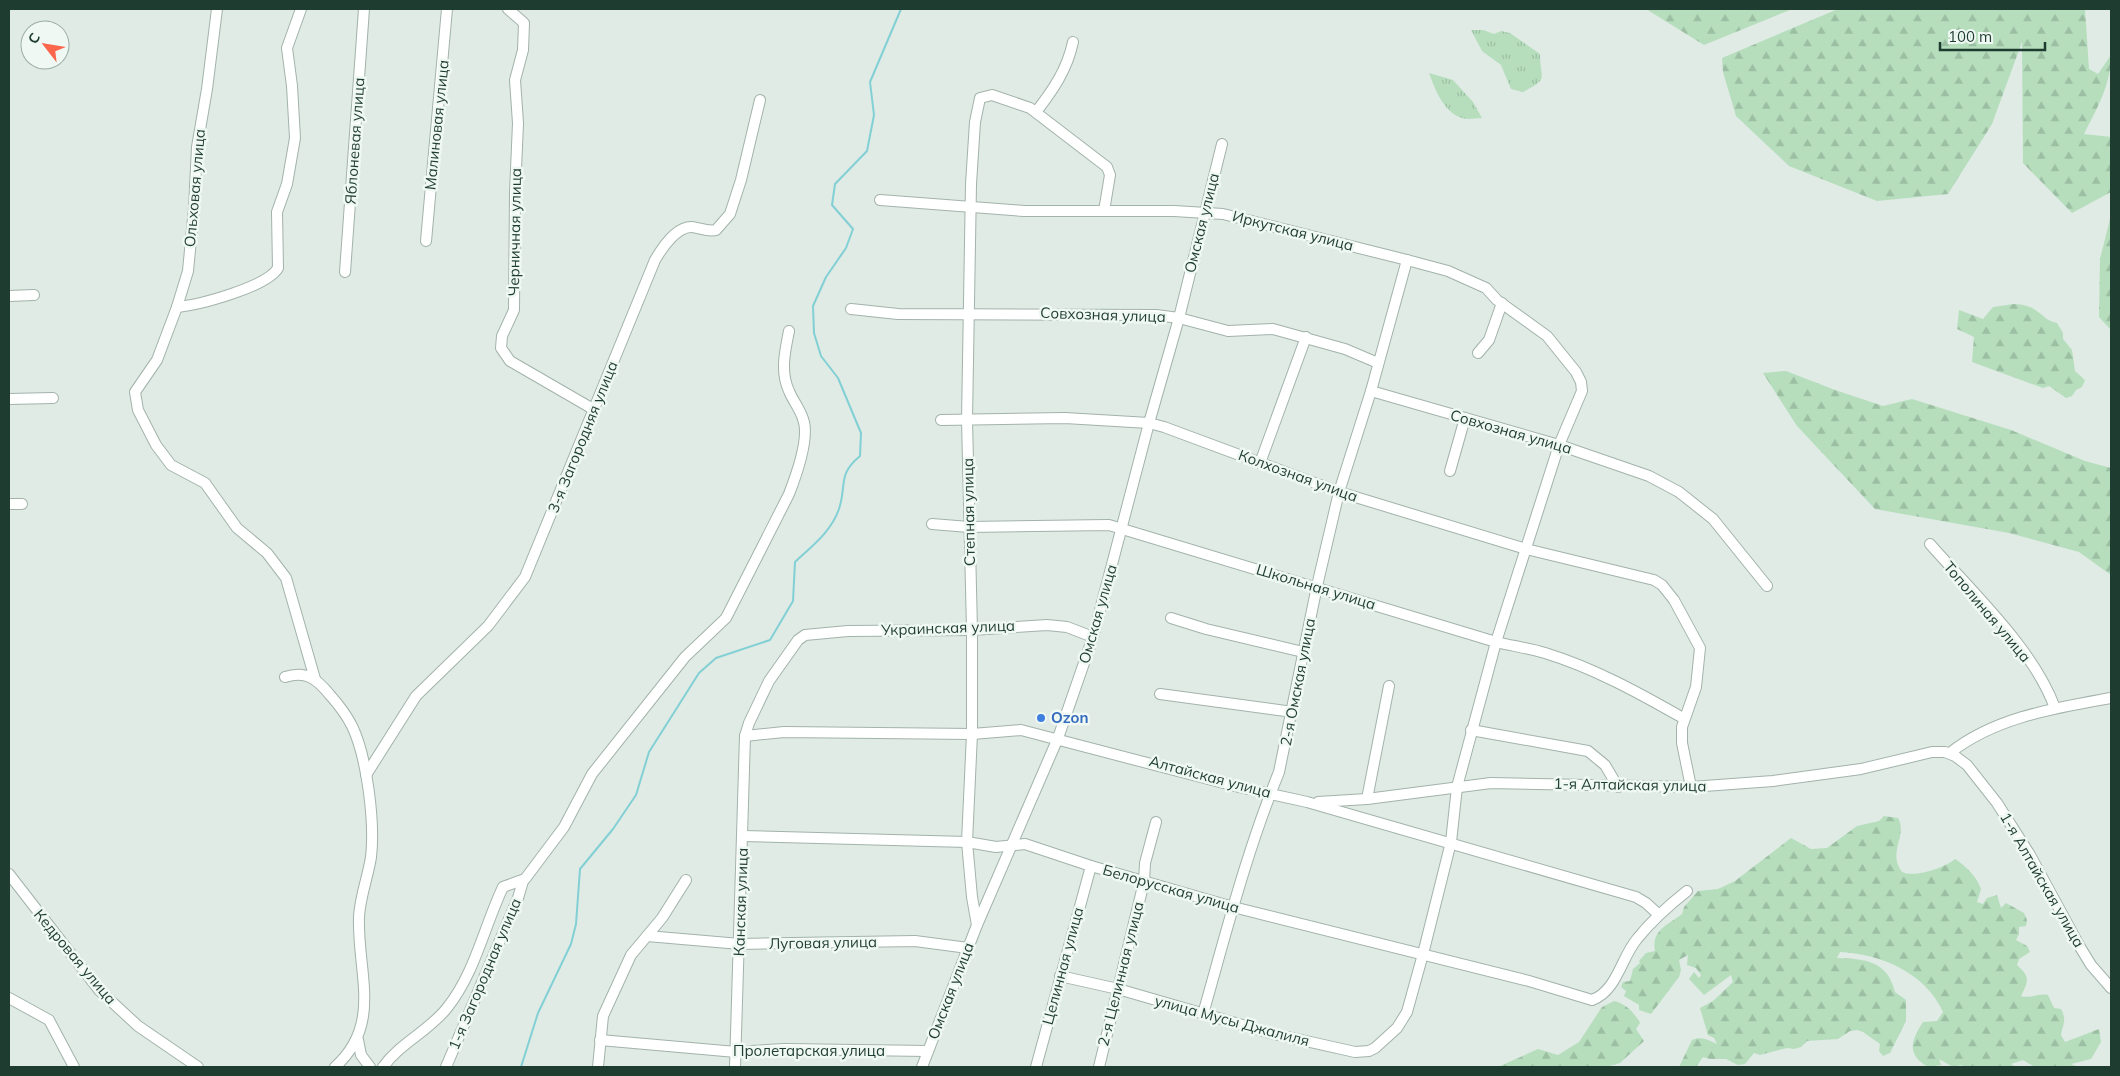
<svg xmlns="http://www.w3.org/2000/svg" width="2120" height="1076" viewBox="0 0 2120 1076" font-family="Mulish,sans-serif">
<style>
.grass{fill:url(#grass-tufts)}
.forest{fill:url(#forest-firs)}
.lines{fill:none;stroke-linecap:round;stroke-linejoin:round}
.stream{stroke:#82d0d5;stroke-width:2}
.minor-casing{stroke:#a2b3ab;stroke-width:12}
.minor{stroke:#fff;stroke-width:10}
.shop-dot{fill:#3f7fe0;stroke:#eff8f3;stroke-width:2}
.labels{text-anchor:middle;stroke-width:5;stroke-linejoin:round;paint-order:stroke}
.street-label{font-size:15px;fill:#1f3c31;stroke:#eff8f3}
.shop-label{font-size:15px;font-weight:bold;fill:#366cbe;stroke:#eff8f3;text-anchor:start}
</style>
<defs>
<pattern id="grass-tufts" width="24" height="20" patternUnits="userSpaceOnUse" patternTransform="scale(1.25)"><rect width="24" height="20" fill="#b6debd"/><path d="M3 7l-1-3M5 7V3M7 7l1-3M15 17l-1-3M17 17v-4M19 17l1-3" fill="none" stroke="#9cbfa3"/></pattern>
<pattern id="forest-firs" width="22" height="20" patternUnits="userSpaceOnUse" patternTransform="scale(1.25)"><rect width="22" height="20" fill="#b6debd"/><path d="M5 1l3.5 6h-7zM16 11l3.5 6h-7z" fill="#9cbfa3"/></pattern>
</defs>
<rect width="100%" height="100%" fill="#dfebe4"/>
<!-- grass -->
<g class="grass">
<path d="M 1471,30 L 1483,30 L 1494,34 L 1501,31 L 1510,33 L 1540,54 C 1540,80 1550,78 1523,92 L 1511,89 L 1501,65 L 1482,51 Z"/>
<path d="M 1429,73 L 1453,80 L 1473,102 L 1482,118 C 1476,118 1467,120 1462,118 C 1443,112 1435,89 1429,73 Z"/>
</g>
<!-- forest -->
<g class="forest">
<path d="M 1646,9 L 1792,9 L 1704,45 Z"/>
<path d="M 1838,9 L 2085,9 L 2089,69 L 2098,74 L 2111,55 C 2111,85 2097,108 2084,134 L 2111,137 L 2111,192 L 2072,213 L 2023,163 L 2022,42 L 1992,124 L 1948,194 L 1877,201 L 1789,166 L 1736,116 L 1723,72 L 1722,58 Z"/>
<path d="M 2111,215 L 2111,330 L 2099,317 L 2100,259 Z"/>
<path d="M 2014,304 C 2041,305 2040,320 2057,323 L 2063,333 L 2063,339 L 2072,350 L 2075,371 L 2085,380 L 2082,387 L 2076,390 L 2072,396 L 2066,398 L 2049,386 L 2043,388 L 1972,362 L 1974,337 L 1957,329 L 1959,310 L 1983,319 L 1993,307 Z"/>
<path d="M 1786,371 L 1835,390 L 1883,406 L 1912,399 L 2011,430 L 2085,461 L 2111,468 L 2111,575 L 2079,552 L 2009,533 L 1875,509 L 1797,426 L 1763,373 Z"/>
<path d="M 1884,816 L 1898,818 C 1908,836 1887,852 1902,872 C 1914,878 1945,868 1955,859 C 1966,866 1977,877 1981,889 L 1977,902 L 1983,904 L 1987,898 L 1997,895 L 2001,908 L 2006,903 L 2024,913 L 2027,920 L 2026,926 L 2019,927 L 2019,934 L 2016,940 L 2027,946 L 2030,952 L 2019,959 L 2017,965 C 2030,977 2029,980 2021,996 C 2030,999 2038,993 2048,995 L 2054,1008 L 2061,1009 C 2067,1020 2063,1024 2061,1035 L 2065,1042 L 2099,1029 L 2101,1042 L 2091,1059 L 2071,1064 L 2078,1067 L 2035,1067 L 2023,1060 L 2011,1064 L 2016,1067 L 1964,1067 L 1961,1065 L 1953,1067 L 1939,1059 L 1941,1065 L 1928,1067 C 1906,1054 1911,1041 1923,1022 L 1937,1021 L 1943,1012 C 1925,972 1880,954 1840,952 L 1837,958 C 1865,959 1887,960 1895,992 L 1906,1000 L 1906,1021 L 1890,1053 L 1883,1056 L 1879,1051 L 1880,1044 L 1863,1032 L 1857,1030 L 1850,1031 L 1838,1039 L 1807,1041 L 1801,1047 L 1794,1049 L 1787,1048 L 1760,1055 L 1754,1053 L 1745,1064 L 1738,1065 L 1726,1059 L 1710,1059 L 1703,1057 L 1696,1067 L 1679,1067 L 1692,1040 C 1702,1036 1707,1040 1717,1044 L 1714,1038 L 1708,1035 L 1700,1008 L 1713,1001 L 1733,982 L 1731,975 L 1704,995 L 1689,979 L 1694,972 L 1699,978 L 1701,975 L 1696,968 L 1687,965 L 1688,955 L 1679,960 L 1681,970 L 1679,977 L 1651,1014 L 1639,1010 L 1639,1005 L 1624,996 L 1626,991 L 1621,987 L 1623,982 L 1630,981 L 1633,969 L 1640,963 L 1639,961 L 1646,953 L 1655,951 C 1651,930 1668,925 1682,914 L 1684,907 L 1698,891 L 1718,889 L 1735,881 L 1791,838 L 1811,849 L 1827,848 L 1857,826 L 1879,821 Z"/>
<path d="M 1614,1001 C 1626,1004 1634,1012 1640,1023 L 1636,1029 L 1644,1041 L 1620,1063 L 1606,1067 L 1498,1067 L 1538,1049 L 1558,1055 L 1579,1042 L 1602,1007 Z"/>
</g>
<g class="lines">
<!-- stream -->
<path class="stream" d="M 521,1067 L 538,1013 L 571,944 L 576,924 L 580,869 L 613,829 L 636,795 L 649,752 L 699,673 L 716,658 L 770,640 L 793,601 L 795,562 C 812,546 831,532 839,509 C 847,485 837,475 860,456 L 861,433 L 838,378 L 821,356 L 814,333 L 813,306 L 826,277 L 846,248 L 853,229 L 832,205 L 835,184 L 867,151 L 874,115 L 870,82 L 901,9"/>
<defs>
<g id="minor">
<path d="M 217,9 L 207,89 L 197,147 L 194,208 L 188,271 L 177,307 L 157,360 L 135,392 L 138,410 L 156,445 L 171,465 L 205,483 L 237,528 L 267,553 L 286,578 L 315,679"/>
<path d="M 508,9 L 524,23 L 523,50 L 515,80 L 518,123 L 515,193 L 514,310 L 502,336 L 501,348 L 510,361 L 593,409"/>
<path d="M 1036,112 C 1053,90 1067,70 1073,42"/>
<path d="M 880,200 L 1024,211 L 1174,211 L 1223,214 L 1407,260 L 1448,271 L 1486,288 L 1497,300 L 1547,336 L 1576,372 L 1581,382 L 1582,391 L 1559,445 L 1496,642 L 1457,787 L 1451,842 L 1423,954 L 1407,1012 L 1397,1028 L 1375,1048 L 1369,1051 L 1355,1052 L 1270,1033 L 1118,989 L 1060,976"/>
<path d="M 426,241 L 447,9"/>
<path d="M 345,272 L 364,9"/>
<path d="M 9,296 L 34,295"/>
<path d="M 177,307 C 199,305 267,287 278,268 L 277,212 L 287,184 L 295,138 L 292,86 L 287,48 L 301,9"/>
<path d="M 851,309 L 898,314 L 1156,315 L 1179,318 L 1228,331 L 1273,329 L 1345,349 L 1378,363"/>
<path d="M 1478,353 L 1489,340 L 1502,303"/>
<path d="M 1371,391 L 1559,445 L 1649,476 L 1679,492 L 1713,519 L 1767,586"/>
<path d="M 9,399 L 53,398"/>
<path d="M 941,420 L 1065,418 L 1149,423 L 1164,427 L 1339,492 L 1526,549 L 1654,580 L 1662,585 L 1674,600 L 1700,648 L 1696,687 L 1682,727 L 1682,743 L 1691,787"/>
<path d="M 1260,463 L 1306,337"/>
<path d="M 1450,471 L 1465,418"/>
<path d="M 9,504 L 22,504"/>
<path d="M 932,524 L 969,527 L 1109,525 L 1496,642 C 1512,646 1529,648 1545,653 C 1594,668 1639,693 1683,718"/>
<path d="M 1930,544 C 1972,592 2033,648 2055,708"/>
<path d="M 1171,618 L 1206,629 L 1303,652"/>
<path d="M 285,677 C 306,670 317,679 330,695 C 338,704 346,714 352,726 C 367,757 375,822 371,857 C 368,877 360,896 359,917 C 357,972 383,1024 335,1067"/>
<path d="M 1160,694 L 1293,712"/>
<path d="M 1471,730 L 1588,751 L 1605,765 L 1618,787"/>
<path d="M 745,736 L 784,732 L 972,734 L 1021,730 L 1239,787 L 1307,802 L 1636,897 L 1646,903 L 1658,914"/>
<path d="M 1950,753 C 1995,717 2056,708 2111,698"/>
<path d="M 366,775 L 416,696 L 488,626 L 525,577 L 655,260 C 662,248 677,226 692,227 C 700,228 708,232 716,230 L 730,214 L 741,180 L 760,100"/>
<path d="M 1367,799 L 1389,686"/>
<path d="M 1318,802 L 1367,799 L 1491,783 L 1691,787 L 1773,781 L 1861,769 L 1932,752 L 1945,752 L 1955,756 L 1967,765 L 1997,803 L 2030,855 L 2080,947 L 2091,965 L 2111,988"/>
<path d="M 743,836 L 967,842 L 996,847 L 1025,844 L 1091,866 L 1233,907 L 1529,981 L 1592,1000 C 1617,991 1621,958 1637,939 C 1652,920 1668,906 1687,891"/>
<path d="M 9,874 L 99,990 L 138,1026 L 198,1067"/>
<path d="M 977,925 L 972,897 L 967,842 L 972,734 L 972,630 L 967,420 L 971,184 L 975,122 L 980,98 L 992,95 L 1030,108 L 1107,167 L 1110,175 L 1104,211"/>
<path d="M 647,936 L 740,944 L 915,941 L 968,948"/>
<path d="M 9,998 L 49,1020 L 74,1067"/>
<path d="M 1203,1014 C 1226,933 1247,850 1279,772 L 1317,586 L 1339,492 L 1371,391 L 1407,260"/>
<path d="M 358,1040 L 361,1055 L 370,1067"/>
<path d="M 600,1040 L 736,1052 L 784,1049 L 928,1051"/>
<path d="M 383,1067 C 400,1043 429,1031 447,1008 C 475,973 484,927 503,887 L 525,879 L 564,827 L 592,774 L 685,657 L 726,618 L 789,494 C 796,476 810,437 803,419 C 800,409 793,401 789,391 C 780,372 785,351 789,331"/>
<path d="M 446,1067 L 518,898 L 523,881"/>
<path d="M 598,1067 L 603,1016 L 631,955 L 662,918 L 686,880"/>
<path d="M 735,1067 L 745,736 L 749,723 L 769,681 L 798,640 L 805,635 L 848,631 L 972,630 L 1047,625 L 1067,627 L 1093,637"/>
<path d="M 922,1067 L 977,925 L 1058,738 L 1093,637 L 1149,423 L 1179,318 L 1222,144"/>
<path d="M 1036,1067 L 1091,866"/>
<path d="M 1099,1067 L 1144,882 L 1145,863 L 1156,822"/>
</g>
</defs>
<!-- minor casing -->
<use href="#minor" class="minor-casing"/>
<!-- minor -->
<use href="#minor" class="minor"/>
</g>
<!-- markers -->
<circle class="shop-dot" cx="1041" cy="718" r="5"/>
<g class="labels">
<!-- street labels -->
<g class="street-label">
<text transform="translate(437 125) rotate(-84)" y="5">Малиновая улица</text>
<text transform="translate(355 141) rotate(-86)" y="5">Яблоневая улица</text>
<text transform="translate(195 188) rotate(-85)" y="5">Ольховая улица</text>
<text transform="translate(1202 223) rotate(-76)" y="5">Омская улица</text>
<text transform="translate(1293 231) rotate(14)" y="5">Иркутская улица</text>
<text transform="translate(515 232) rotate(-89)" y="5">Черничная улица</text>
<text transform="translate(1103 315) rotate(2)" y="5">Совхозная улица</text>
<text transform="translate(1511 432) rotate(16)" y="5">Совхозная улица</text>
<text transform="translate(583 437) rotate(-68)" y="5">3-я Загородняя улица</text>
<text transform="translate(1298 476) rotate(20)" y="5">Колхозная улица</text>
<text transform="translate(969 512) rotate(-91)" y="5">Степная улица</text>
<text transform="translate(1316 587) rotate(17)" y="5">Школьная улица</text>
<text transform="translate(1987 612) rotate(50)" y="5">Тополиная улица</text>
<text transform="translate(1098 614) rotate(-74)" y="5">Омская улица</text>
<text transform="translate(948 628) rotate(-2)" y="5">Украинская улица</text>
<text transform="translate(1298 682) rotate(-79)" y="5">2-я Омская улица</text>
<text transform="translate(1210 777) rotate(15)" y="5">Алтайская улица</text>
<text transform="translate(1630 785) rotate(1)" y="5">1-я Алтайская улица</text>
<text transform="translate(2042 880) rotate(60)" y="5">1-я Алтайская улица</text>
<text transform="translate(1171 889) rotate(16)" y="5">Белорусская улица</text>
<text transform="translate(741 902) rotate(-88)" y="5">Канская улица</text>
<text transform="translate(823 943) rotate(-1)" y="5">Луговая улица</text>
<text transform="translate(75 957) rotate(50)" y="5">Кедровая улица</text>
<text transform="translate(1063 966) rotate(-75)" y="5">Целинная улица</text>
<text transform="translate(485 974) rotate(-67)" y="5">1-я Загородная улица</text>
<text transform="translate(1121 974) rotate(-76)" y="5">2-я Целинная улица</text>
<text transform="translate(951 991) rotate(-69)" y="5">Омская улица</text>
<text transform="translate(1232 1021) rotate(15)" y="5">улица Мусы Джалиля</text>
<text x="809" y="1056">Пролетарская улица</text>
</g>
<!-- shop labels -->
<g class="shop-label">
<text x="1051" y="723">Ozon</text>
</g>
</g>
<!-- border -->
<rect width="2120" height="1076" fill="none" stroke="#1f3c31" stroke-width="20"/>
<!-- north arrow -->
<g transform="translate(45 45) rotate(301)"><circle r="24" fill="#eff8f3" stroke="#9cada5"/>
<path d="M0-4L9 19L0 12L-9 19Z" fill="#fb674c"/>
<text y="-8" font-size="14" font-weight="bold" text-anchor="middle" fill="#1f3c31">С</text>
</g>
<!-- scale -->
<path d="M1940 42v8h105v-8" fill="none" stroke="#1f3c31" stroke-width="2.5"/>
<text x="1948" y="42" font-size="15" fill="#1f3c31" stroke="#eff8f3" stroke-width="4" paint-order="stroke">100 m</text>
</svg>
